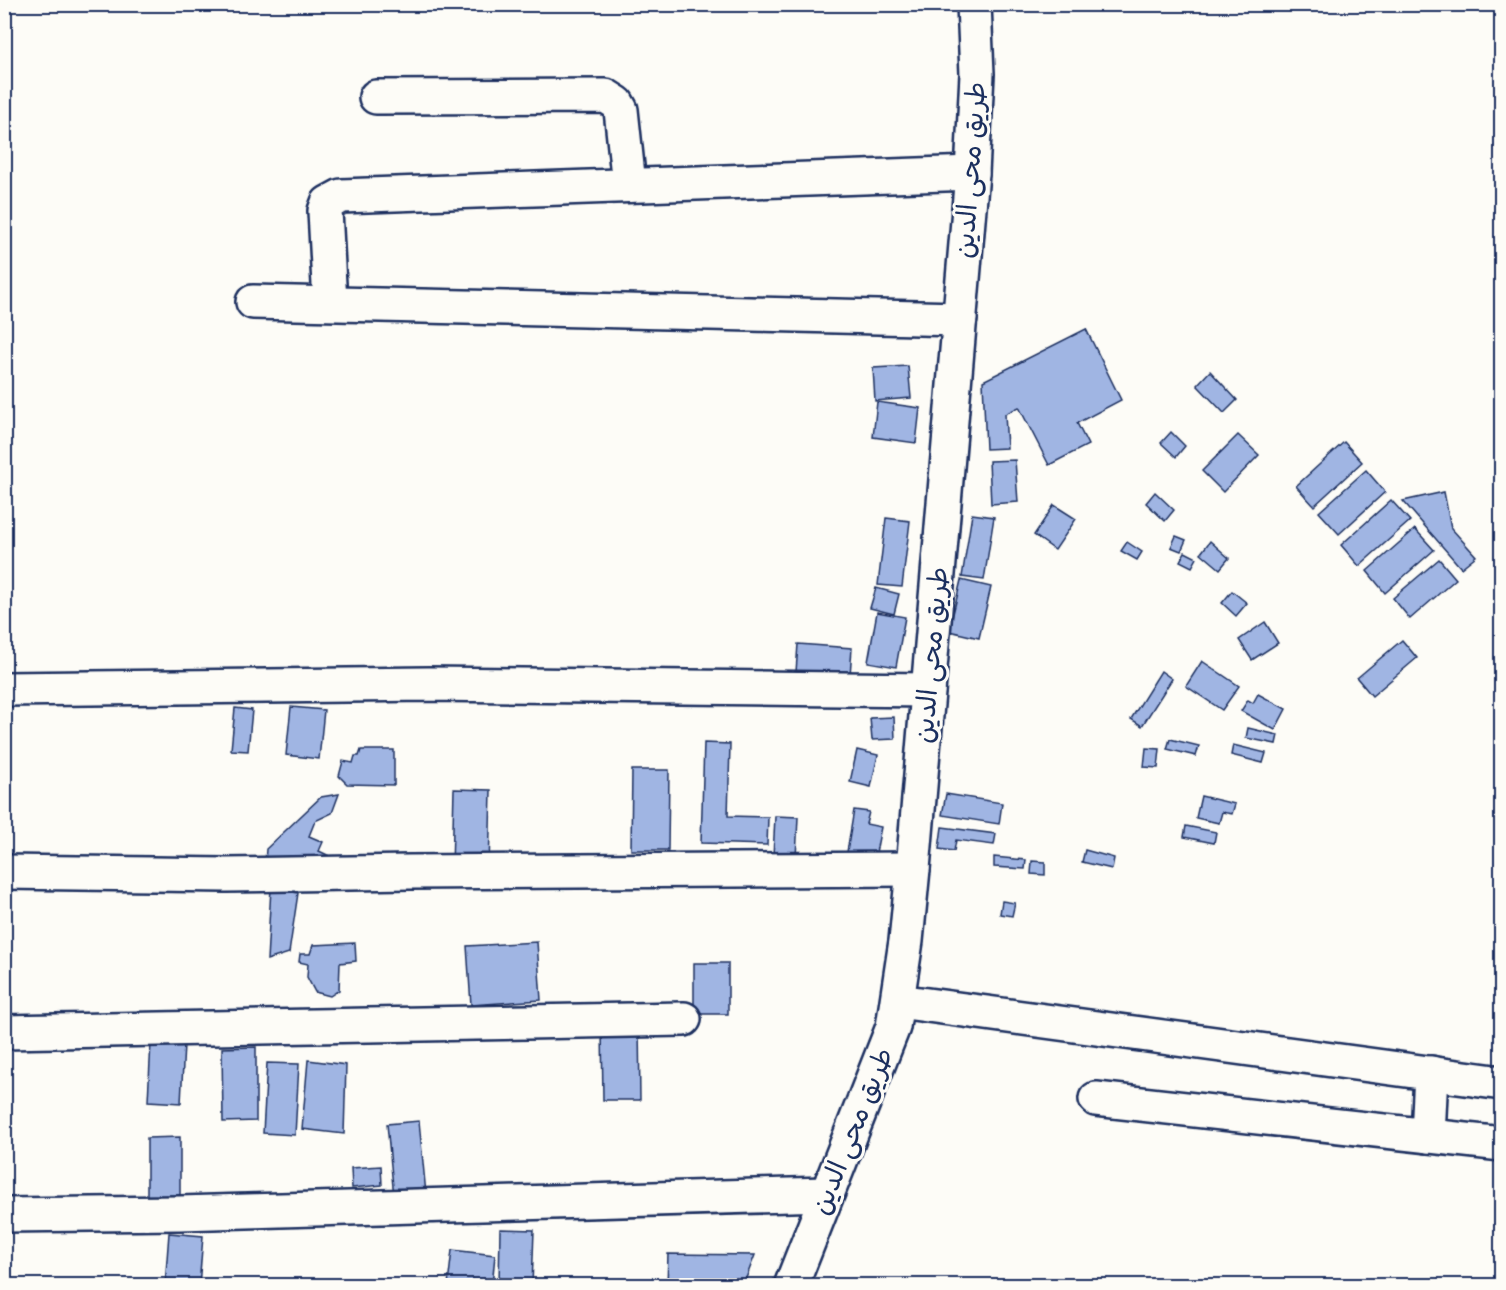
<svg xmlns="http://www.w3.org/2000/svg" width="1506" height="1290" viewBox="0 0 1506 1290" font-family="'Indie Flower','Playpen Sans Arabic',sans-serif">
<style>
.building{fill:#a0b5e3;stroke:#1b2f5e;stroke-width:1.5}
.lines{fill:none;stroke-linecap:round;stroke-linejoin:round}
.minor-casing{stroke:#1b2f5e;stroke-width:38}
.minor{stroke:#fdfcf7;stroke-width:33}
.labels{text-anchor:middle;stroke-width:6;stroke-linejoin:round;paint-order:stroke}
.street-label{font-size:27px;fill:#1b2f5e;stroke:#fdfcf7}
</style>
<rect width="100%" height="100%" fill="#fdfcf7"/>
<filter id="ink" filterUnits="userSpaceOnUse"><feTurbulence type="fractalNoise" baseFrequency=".0167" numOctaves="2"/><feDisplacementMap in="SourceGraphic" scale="12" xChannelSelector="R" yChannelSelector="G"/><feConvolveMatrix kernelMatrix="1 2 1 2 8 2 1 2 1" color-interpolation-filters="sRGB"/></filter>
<g filter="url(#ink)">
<!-- building -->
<g class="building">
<path d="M 1086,329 L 1121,400 L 1077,423 L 1088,445 L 1049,465 L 1019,407 L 1005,414 L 1007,448 L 986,449 L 983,381 Z"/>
<path d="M 908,366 L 911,398 L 875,401 L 873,368 Z"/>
<path d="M 1210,371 L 1237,400 L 1224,413 L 1197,385 Z"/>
<path d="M 877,402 L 920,408 L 916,443 L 873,437 Z"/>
<path d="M 1171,432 L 1185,446 L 1176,457 L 1161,443 Z"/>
<path d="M 1238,435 L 1259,455 L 1223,492 L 1202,471 Z"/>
<path d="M 1344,442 L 1362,462 L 1314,506 L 1296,486 Z"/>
<path d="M 1015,460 L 1018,502 L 991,504 L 989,461 Z"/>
<path d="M 1366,470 L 1385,492 L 1339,534 L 1319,512 Z"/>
<path d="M 1155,492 L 1174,510 L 1165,521 L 1146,503 Z"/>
<path d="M 1444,492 L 1451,528 L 1476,556 L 1461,568 L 1403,501 Z"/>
<path d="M 1391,500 L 1410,521 L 1359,566 L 1341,545 Z"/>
<path d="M 1054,505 L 1076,519 L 1055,550 L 1034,535 Z"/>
<path d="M 972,514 L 994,517 L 984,580 L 962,577 Z"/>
<path d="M 886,518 L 910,521 L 902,587 L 878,585 Z"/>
<path d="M 1415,529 L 1434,550 L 1385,593 L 1367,571 Z"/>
<path d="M 1176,536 L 1186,540 L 1181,551 L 1171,547 Z"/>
<path d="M 1210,541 L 1229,558 L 1220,569 L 1201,553 Z"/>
<path d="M 1127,542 L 1142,552 L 1137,560 L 1121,551 Z"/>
<path d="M 1185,552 L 1197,558 L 1192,567 L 1180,561 Z"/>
<path d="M 1439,559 L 1456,579 L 1410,619 L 1393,598 Z"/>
<path d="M 961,580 L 991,587 L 979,638 L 949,631 Z"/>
<path d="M 876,588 L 899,594 L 894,614 L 870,608 Z"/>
<path d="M 1232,591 L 1247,603 L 1236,616 L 1222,603 Z"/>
<path d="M 877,612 L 905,617 L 896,667 L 868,662 Z"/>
<path d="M 1265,622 L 1278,643 L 1252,660 L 1239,640 Z"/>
<path d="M 1402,640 L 1417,658 L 1372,696 L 1357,678 Z"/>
<path d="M 798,644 L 852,648 L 848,703 L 794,700 Z"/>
<path d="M 1202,661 L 1239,686 L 1222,710 L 1186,686 Z"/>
<path d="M 1161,671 L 1172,679 L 1142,726 L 1131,719 Z"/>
<path d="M 1258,694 L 1286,709 L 1275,730 L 1241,711 L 1248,700 L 1253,703 Z"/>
<path d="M 291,707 L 324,710 L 319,759 L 286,755 Z"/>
<path d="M 235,708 L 252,710 L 248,751 L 231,750 Z"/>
<path d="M 894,717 L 895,739 L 872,740 L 870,718 Z"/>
<path d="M 1248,728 L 1278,735 L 1276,744 L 1246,738 Z"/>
<path d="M 1170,739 L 1199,746 L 1196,756 L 1167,749 Z"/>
<path d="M 704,743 L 730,744 L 728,816 L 768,817 L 767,845 L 701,843 Z"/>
<path d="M 1233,745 L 1266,753 L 1263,763 L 1231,755 Z"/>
<path d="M 1146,748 L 1160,749 L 1158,768 L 1144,767 Z"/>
<path d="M 361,750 L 394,750 L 394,785 L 347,784 L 339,776 L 343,761 L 353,763 L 355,756 L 359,756 Z"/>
<path d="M 857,750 L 878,755 L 871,787 L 850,782 Z"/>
<path d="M 632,770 L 669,770 L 668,850 L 631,850 Z"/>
<path d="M 454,789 L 491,790 L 489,869 L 452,869 Z"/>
<path d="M 339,794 L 332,813 L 315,821 L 309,836 L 323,842 L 319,851 L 330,856 L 326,865 L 265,863 L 266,849 L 321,797 Z"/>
<path d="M 946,794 L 1002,803 L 999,824 L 942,815 Z"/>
<path d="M 1201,796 L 1235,804 L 1232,814 L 1222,812 L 1219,823 L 1196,818 Z"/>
<path d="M 854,810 L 869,812 L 866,824 L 881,827 L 874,863 L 846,858 Z"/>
<path d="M 775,816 L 798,817 L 796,858 L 773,857 Z"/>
<path d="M 1186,826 L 1216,832 L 1214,843 L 1184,837 Z"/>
<path d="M 942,827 L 996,834 L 994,845 L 956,840 L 954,851 L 939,849 Z"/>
<path d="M 1085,850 L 1114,858 L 1112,869 L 1082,862 Z"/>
<path d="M 994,857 L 1026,860 L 1025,869 L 994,867 Z"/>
<path d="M 1032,861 L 1045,862 L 1045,875 L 1031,874 Z"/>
<path d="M 271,888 L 298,893 L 289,953 L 267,960 Z"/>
<path d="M 1002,901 L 1015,903 L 1012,916 L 1000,914 Z"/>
<path d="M 537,942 L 541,1000 L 471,1005 L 467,946 Z"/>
<path d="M 355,943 L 356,961 L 340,963 L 339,990 L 330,996 L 315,992 L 307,977 L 308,964 L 299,962 L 300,954 L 310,954 L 313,945 Z"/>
<rect x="694" y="963" width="34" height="51"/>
<path d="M 602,1026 L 639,1026 L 640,1100 L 603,1100 Z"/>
<path d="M 151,1042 L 184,1044 L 181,1103 L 148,1101 Z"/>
<path d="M 256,1047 L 256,1121 L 223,1122 L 222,1048 Z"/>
<path d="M 308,1060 L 346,1065 L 344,1134 L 302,1129 Z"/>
<path d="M 267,1063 L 299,1064 L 295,1135 L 263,1133 Z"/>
<path d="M 419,1121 L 426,1194 L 394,1197 L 387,1124 Z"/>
<path d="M 180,1137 L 180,1213 L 147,1213 L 147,1138 Z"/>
<path d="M 381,1166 L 382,1185 L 352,1188 L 351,1168 Z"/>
<path d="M 500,1229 L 534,1230 L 532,1286 L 499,1286 Z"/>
<path d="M 169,1233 L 203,1236 L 199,1286 L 165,1286 Z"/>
<path d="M 452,1250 L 495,1255 L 492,1286 L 448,1285 Z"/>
<path d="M 668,1254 L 755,1255 L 743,1286 L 667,1286 Z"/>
</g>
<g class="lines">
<defs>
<g id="minor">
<path d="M 376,97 L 606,96 L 617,103 L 621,110 L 629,185"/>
<path d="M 253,302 L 960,319"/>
<path d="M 330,303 L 325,211 L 328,203 L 341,196 L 972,173"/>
<path d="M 4,689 L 428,684 L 928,690"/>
<path d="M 4,872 L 226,875 L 410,872 L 913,869"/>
<path d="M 898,1001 L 1502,1083"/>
<path d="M 4,1032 L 684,1019"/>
<path d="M 1096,1099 L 1502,1144"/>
<path d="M 1428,1136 L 1431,1073"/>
<path d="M 4,1215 L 180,1213 L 826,1194"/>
<path d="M 791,1286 L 893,1027 L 906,941 L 913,869 L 972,173 L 977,74 L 974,4"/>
</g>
</defs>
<!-- minor casing -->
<use href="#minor" class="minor-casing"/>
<!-- minor -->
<use href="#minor" class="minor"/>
</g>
</g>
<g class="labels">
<!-- street labels -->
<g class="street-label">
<text transform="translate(970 170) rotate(-86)" y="9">طريق محى الدين</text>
<text transform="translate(931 655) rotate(-85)" y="9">طريق محى الدين</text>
<text transform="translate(852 1131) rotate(-68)" y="9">طريق محى الدين</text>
</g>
</g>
<!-- margin -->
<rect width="1506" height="1290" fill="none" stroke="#fdfcf7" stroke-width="24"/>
<rect x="12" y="12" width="1482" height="1266" fill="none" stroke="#1b2f5e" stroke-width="2" filter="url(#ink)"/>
</svg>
